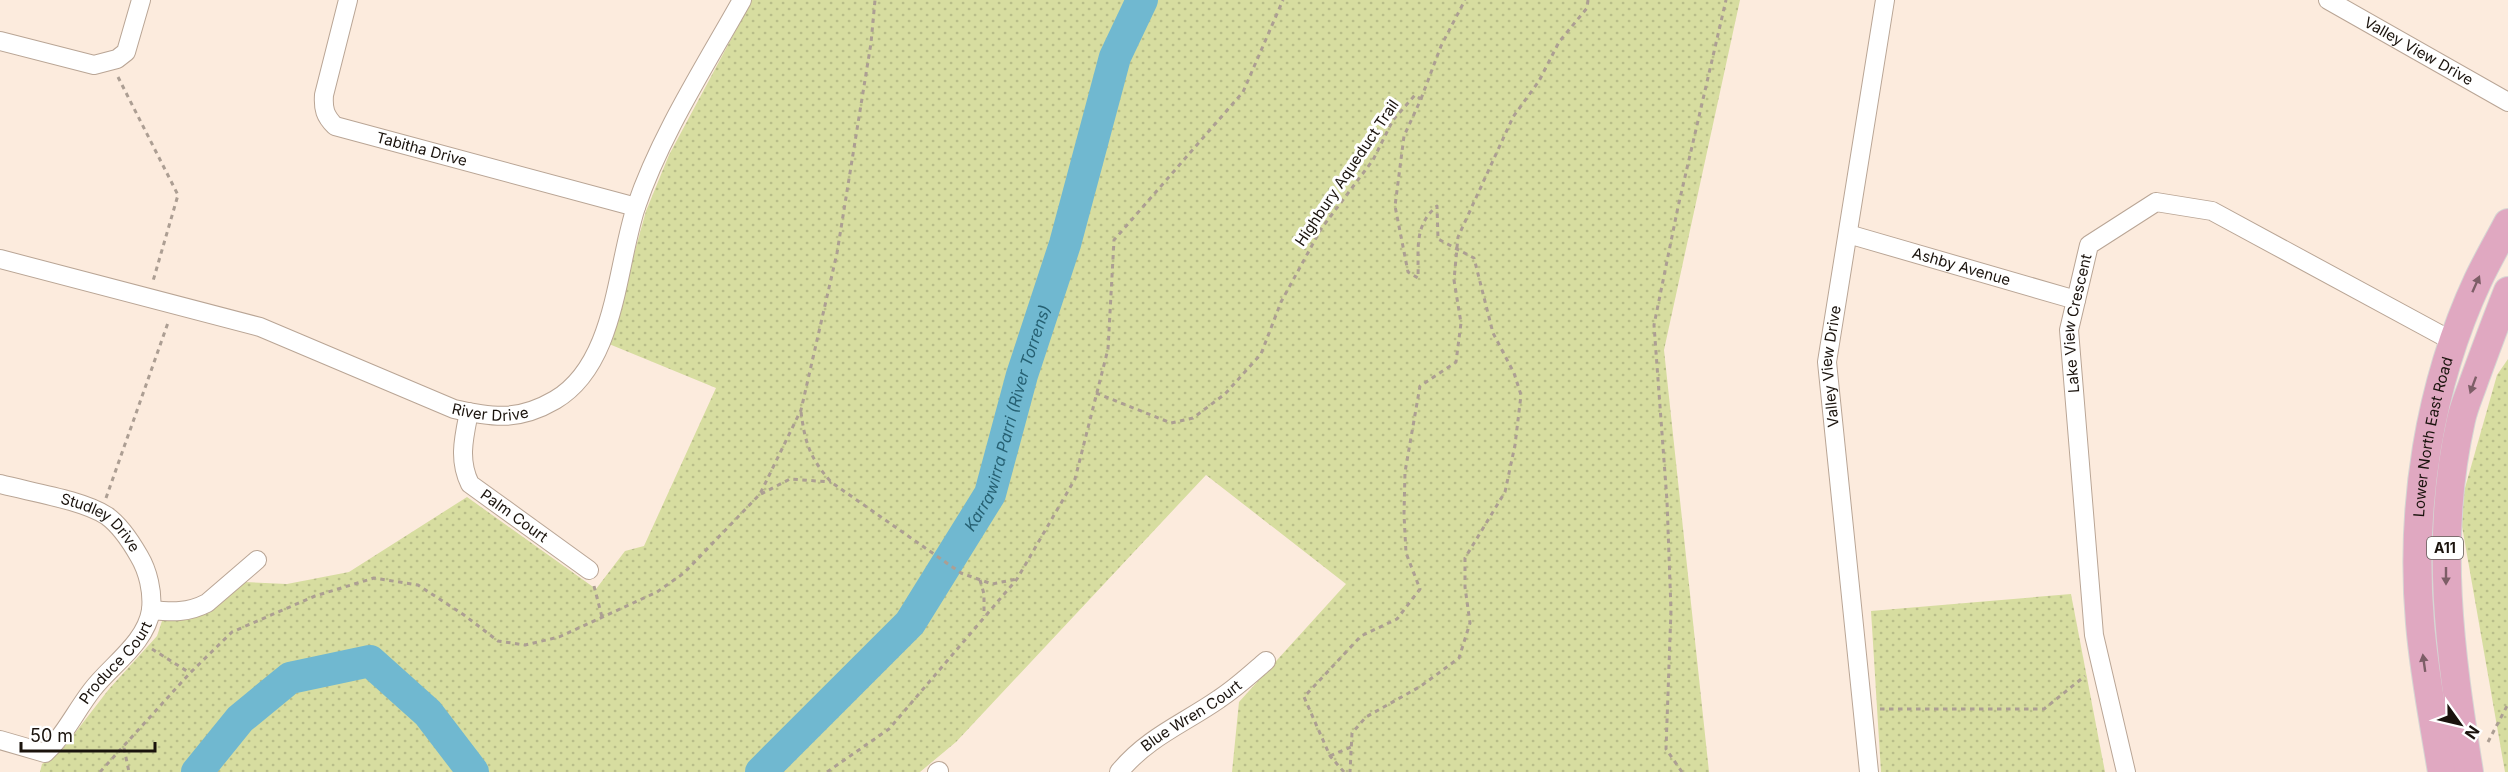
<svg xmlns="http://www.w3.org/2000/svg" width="2508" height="772" viewBox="0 0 2508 772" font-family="Inter,sans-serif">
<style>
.grass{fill:url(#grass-dots)}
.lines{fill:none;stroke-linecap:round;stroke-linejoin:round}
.river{stroke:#70b8d0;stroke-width:32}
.minor-casing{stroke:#b9a595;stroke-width:20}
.primary-casing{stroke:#d6d5d3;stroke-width:30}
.path{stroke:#ac9e93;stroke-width:3;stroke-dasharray:4.5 4.5;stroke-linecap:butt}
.minor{stroke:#fff;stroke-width:18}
.primary{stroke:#e0a8c1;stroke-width:28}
.oneway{fill:#7d5e67}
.labels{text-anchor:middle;stroke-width:6;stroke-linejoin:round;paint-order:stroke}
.shield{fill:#fff;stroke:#5f5a56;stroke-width:1.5}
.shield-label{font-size:14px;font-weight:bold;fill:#1a130d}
.street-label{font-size:15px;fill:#1a130d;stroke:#fff}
.water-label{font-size:16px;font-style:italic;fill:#266072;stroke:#fff}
</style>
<defs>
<pattern id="grass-dots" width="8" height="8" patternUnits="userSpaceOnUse" patternTransform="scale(1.5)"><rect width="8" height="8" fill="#d7dda0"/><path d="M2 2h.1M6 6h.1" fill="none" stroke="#b8bd89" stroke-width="1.8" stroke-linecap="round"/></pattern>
</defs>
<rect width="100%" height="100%" fill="#fcebdd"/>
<!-- grass -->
<g class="grass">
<path d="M 752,0 L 1740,0 L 1664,350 L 1709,772 L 1232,772 L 1239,702 L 1346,584 L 1206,475 L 956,742 L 920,772 L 40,772 L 42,764 L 61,751 L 109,689 L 157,636 L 162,621 C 203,619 215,612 244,582 L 287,584 L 349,572 L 467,497 L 596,589 L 625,551 L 644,546 L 716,388 L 609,344 L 646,211 L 669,155 Z"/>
<path d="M 2508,359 L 2508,772 L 2505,772 L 2459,509 L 2497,375 Z"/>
<path d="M 2071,594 L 2105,772 L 1881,772 L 1871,611 Z"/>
</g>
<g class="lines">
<!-- river -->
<g class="river">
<path d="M 197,772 L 240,719 L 290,678 L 370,661 L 428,713 L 473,772"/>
<path id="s1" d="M 761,772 L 910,623 L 990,494 L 1022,375 L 1065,244 L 1115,57 L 1142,0"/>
</g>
<defs>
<g id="minor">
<path id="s2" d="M 348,0 L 324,95 C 323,109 325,116 335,126 L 636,207"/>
<path id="s3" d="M 2328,0 L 2508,102"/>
<path d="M 0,41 L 94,65 L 117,59 L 126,52 L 141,0"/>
<path id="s4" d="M 1848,234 L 2076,300"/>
<path id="s5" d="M 0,259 L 260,327 L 454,409 C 494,418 519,421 555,400 C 616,364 616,268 636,207 C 660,136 705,66 742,0"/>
<path id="s6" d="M 469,412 C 464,437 458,460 470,484 L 589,570"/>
<path id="s7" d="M 0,484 C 30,492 83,500 107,516 C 121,526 131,542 139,556 C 148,571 153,592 151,610"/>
<path id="s8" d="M 0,740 L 45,753 C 65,735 75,712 92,690 C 111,665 146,643 151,610 C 172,612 188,613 207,603 L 257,560"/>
<path d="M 937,772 L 939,771"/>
<path id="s9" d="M 1119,772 C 1148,737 1183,724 1219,699 C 1236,688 1251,674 1266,661"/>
<path id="s10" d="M 1869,772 L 1827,362 L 1885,0"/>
<path id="s11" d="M 2126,772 L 2094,635 L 2069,330 L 2089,245 L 2156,202 L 2212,211 L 2454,342"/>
</g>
<g id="primary">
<path id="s12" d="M 2442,772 C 2434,723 2424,673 2420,623 C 2410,508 2429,385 2478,280 C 2487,261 2498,242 2508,223"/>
<path d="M 2469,772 C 2450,653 2434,539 2461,420 C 2464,406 2470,393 2474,381 C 2485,351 2496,321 2508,291"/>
</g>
</defs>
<!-- minor casing -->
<use href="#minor" class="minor-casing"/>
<!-- primary casing -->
<use href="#primary" class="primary-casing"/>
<!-- path -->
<g class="path">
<path d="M 118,77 L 178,195 L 153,281"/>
<path d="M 1421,99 L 1441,46 L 1465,0"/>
<path d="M 1096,393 L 1171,423 L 1193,418 L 1225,394 L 1261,354 L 1281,302 L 1321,229 L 1373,160 L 1393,120 L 1415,95 L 1421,99 L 1404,136 L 1395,206 L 1408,272 L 1418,278 C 1419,251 1413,226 1437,206 L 1438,239 L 1474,258 L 1493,333 L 1514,373 L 1521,395 L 1515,445 L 1505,492 L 1465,558 L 1465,587 L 1470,623 L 1459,658 L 1421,686 L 1366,717 L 1352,733 L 1350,772"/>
<path d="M 801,412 C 805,443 810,458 831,482 L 961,573 L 992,584 L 1017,579"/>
<path d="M 761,494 L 790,479 L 831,482"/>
<path d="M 106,498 L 169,320"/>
<path d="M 980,580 L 984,594 L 984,616"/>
<path d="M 594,586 L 602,617"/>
<path d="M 152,649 L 190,673"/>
<path d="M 1880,709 L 2044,709 L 2085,676"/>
<path d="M 2488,742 L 2508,704"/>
<path d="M 124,748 L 129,772"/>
<path d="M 1330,756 L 1351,747"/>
<path d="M 100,772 L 190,673 L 232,632 L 315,596 L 374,578 L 418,585 L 464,615 L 498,641 L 525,645 L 559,637 L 657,592 L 684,573 L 760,494 L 801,410 L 837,253 L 871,43 L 875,0"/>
<path d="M 827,772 L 889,729 L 1017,579 L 1075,479 L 1108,349 L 1114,240 L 1243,92 L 1283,0"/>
<path d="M 1344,772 L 1330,756 L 1304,697 L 1361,636 L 1397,619 L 1420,589 L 1406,553 L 1404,514 L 1405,472 L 1420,386 L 1456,362 L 1461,323 L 1454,280 L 1458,237 L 1513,117 L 1539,81 L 1559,42 L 1587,8 L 1588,0"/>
<path d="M 1682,772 L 1666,749 L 1671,610 L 1667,501 L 1654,325 L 1678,207 L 1726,0"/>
</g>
<!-- minor -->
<use href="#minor" class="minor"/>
<!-- primary -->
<use href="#primary" class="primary"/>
</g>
<!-- one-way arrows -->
<defs><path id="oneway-solid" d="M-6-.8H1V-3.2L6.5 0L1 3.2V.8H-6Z" transform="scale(1.5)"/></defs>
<g class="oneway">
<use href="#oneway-solid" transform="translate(2476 284) rotate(-66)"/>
<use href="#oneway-solid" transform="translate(2473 385) rotate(110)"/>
<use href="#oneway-solid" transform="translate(2446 576) rotate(90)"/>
<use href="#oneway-solid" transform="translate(2424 663) rotate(-98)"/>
</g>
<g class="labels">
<!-- shield labels -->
<rect class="shield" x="2427" y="537" width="36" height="22" rx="4.5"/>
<g class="shield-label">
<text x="2445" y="553">A11</text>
</g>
<!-- street labels -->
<g class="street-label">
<text dy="5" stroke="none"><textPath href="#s3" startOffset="104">Valley View Drive</textPath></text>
<text dy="5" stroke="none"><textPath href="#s2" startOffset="222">Tabitha Drive</textPath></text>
<text transform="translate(1347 173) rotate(-56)" y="5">Highbury Aqueduct Trail</text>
<text dy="5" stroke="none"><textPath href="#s4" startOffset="118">Ashby Avenue</textPath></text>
<text dy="5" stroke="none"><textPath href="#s11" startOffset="454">Lake View Crescent</textPath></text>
<text dy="5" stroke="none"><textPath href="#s10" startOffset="408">Valley View Drive</textPath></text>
<text dy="5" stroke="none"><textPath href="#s5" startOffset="516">River Drive</textPath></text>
<text dy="5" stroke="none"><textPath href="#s12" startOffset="338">Lower North East Road</textPath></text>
<text dy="5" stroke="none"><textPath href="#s6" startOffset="128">Palm Court</textPath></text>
<text dy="5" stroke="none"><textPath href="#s7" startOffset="110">Studley Drive</textPath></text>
<text dy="5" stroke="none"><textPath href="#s8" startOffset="162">Produce Court</textPath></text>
<text dy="5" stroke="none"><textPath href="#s9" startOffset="92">Blue Wren Court</textPath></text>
</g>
<!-- water labels -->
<g class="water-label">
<text dy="6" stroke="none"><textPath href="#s1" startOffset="440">Karrawirra Parri (River Torrens)</textPath></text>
</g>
</g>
<!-- north arrow -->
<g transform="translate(2460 724) rotate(124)" stroke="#ffffff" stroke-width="4.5" paint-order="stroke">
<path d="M0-4.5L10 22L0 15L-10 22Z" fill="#1a130d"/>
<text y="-9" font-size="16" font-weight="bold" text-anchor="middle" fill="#1a130d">N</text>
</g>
<!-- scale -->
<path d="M21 742v9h134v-9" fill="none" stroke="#1a130d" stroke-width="3"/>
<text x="30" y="742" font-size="18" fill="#1a130d" stroke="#ffffff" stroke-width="4.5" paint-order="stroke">50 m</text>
</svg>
